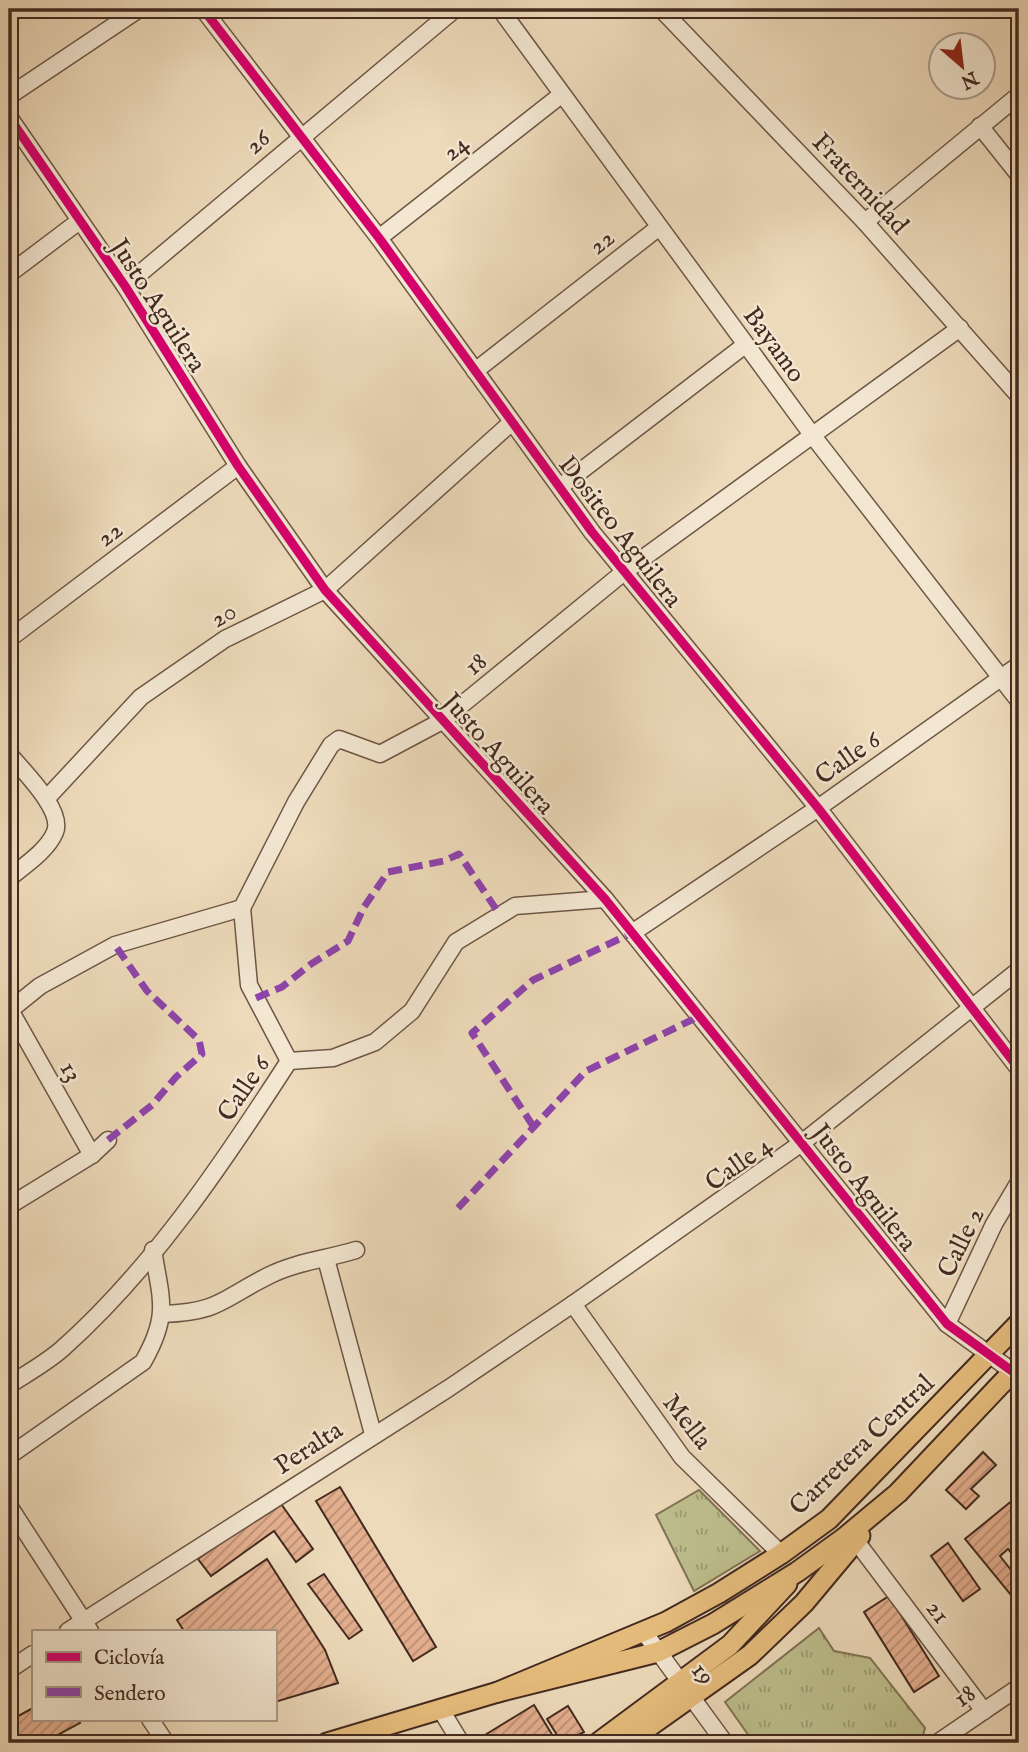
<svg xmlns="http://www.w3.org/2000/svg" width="1028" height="1752" viewBox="0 0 1028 1752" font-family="'IM FELL English',serif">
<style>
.park{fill:url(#park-tufts);stroke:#807456;stroke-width:2}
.building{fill:url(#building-hatch);stroke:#432a20;stroke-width:2}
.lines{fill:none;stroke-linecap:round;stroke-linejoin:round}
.minor-casing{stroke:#6e5646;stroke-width:19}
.major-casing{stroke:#432a20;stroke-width:23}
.minor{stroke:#f3e7d2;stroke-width:16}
.major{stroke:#e6bd7d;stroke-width:19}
.quiet{stroke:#8e44ad;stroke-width:7;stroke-dasharray:14 7;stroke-linecap:butt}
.cycleway-casing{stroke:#f3e7d2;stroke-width:13}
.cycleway{stroke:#d6006c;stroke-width:9}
.labels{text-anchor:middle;stroke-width:5;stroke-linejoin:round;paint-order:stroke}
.street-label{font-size:26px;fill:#432a20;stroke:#f3e7d2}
</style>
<defs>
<pattern id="park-tufts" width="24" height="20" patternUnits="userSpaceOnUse" patternTransform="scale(1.75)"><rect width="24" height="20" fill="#bdbe8c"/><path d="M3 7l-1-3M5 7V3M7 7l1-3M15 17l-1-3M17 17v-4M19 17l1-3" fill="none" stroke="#9b9b72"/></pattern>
<pattern id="building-hatch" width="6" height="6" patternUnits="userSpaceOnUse" patternTransform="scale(1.75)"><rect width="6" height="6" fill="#e4af8f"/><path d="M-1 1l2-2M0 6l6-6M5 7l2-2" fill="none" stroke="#ba8f74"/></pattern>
</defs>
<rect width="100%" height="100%" fill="#eddaba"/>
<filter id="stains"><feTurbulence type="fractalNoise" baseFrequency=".00286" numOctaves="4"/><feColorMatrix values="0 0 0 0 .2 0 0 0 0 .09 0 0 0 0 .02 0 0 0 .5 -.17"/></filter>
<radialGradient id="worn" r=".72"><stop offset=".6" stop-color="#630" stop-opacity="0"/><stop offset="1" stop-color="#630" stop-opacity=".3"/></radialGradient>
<!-- park -->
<g class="park">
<path d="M 699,1490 L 760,1551 L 694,1591 L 656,1515 Z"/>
<path d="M 819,1628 L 834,1651 L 870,1658 L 925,1728 L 921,1743 L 754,1743 L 725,1702 Z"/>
</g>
<!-- building -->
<g class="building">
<path d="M 983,1452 L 996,1465 L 971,1489 L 979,1496 L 966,1509 L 946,1490 Z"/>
<path d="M 340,1487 L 436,1647 L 413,1661 L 316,1501 Z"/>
<path d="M 1019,1495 L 1019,1563 L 1008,1549 L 1000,1556 L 1015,1575 L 1019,1571 L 1019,1597 L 1015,1600 L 965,1539 Z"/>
<path d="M 279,1501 L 313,1549 L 296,1562 L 274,1531 L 211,1576 L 198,1559 Z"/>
<path d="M 948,1543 L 980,1589 L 963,1601 L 931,1556 Z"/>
<path d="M 267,1559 L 325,1650 L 338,1683 L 275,1702 L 275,1631 L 184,1631 L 177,1620 Z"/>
<path d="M 324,1574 L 362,1630 L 349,1639 L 308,1584 Z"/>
<path d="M 889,1596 L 939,1676 L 914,1692 L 864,1612 Z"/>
<path d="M 534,1705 L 556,1741 L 483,1743 L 480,1738 Z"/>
<path d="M 568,1706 L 584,1732 L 562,1743 L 547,1719 Z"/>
<path d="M 33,1708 L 33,1719 L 77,1719 L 80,1723 L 43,1743 L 20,1743 L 9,1721 Z"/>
</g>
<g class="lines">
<defs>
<g id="minor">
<path d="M 203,9 L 379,238 L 592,532 L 818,808 L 1019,1069"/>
<path d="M 500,9 L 813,436 L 1019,701"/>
<path d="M 661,9 L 865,222 L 1019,396"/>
<path d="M 9,96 L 139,9"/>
<path d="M 9,117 L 125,286 L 238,466 L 325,590 L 605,899 L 947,1324 L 1019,1376"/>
<path d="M 980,126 L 1019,175"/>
<path d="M 865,222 L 1019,95"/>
<path d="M 379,238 L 561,95"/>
<path d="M 9,274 L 78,222"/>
<path d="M 125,286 L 455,9"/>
<path d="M 475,371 L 658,228"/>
<path d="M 560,487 L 745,345"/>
<path d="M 9,639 L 238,466"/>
<path d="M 9,754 C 22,770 64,810 55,832 C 48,850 24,866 9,878"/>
<path d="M 47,798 L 141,697 L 225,639 L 325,590 L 512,422"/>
<path d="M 242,908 L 249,985 L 289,1061"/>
<path d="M 632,933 L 818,808 L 1019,665"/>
<path d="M 10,1010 L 92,1155"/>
<path d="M 9,1011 L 40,986 L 115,945 L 242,908 L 296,802 L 331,745 L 339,739 L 380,754 L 442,721 L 624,572 L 960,328"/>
<path d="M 289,1061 L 333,1058 L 375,1042 L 412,1011 L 456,942 L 515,906 L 605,899"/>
<path d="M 9,1206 L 92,1155 L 108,1140"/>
<path d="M 326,1259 L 373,1434"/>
<path d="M 573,1304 L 682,1457 L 781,1554"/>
<path d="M 163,1314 C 220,1312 222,1299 268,1276 C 295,1262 327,1259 356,1250"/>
<path d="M 947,1324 L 994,1224 L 1019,1182"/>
<path d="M 9,1385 C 26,1374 46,1363 62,1349 C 153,1268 223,1163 289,1061"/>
<path d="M 9,1456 L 143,1362 C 170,1315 161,1300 153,1250"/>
<path d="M 9,1506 L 90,1631"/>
<path d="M 856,1541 L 984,1711"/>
<path d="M 68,1631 L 449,1388 L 573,1304 L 803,1142 L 1019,970"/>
<path d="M 644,1632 L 725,1743"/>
<path d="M 9,1670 L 33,1654"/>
<path d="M 441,1710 L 461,1743"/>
<path d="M 150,1719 L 166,1743"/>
<path d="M 937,1743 L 1019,1687"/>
</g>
<g id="major">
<path d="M 1019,1323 L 829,1519 L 781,1554 L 719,1593 L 666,1622 L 498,1692 L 658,1652 L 713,1624 L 797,1572 L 844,1538 L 898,1493 L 1019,1365"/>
<path d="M 327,1743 L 498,1692"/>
<path d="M 598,1743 L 730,1645 L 787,1584"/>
<path d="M 626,1743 L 750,1655 L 804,1603 L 860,1536"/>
</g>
</defs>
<!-- minor casing -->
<use href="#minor" class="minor-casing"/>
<!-- major casing -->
<use href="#major" class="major-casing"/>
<!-- minor -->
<use href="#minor" class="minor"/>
<!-- major -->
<use href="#major" class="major"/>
<!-- quiet -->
<g class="quiet">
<path d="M 256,998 L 282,987 L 311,964 L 348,941 L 364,907 L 388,872 L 444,861 L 459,854 L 500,915"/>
<path d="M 533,1126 L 472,1033 L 533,980 L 632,933"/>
<path d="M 108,1140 L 152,1105 L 176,1077 L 202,1054 L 199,1040 L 147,991 L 115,945"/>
<path d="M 458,1208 L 586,1071 L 700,1016"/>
<path d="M 944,1738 L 948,1743"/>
</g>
<defs>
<g id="cycleway">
<path d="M 203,9 L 379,238 L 592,532 L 818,808 L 1019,1069"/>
<path d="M 9,117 L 125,286 L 238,466 L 325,590 L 605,899 L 947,1324 L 1019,1376"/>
</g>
</defs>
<!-- cycleway casing -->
<use href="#cycleway" class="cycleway-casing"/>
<!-- cycleway -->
<use href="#cycleway" class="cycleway"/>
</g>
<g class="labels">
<!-- street labels -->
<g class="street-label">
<text transform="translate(257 141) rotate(-40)" y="9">26</text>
<text transform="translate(455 147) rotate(-38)" y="9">24</text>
<text transform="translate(861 183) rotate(47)" y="9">Fraternidad</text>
<text transform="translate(601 241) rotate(-38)" y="9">22</text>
<text transform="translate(159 305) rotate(57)" y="9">Justo Aguilera</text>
<text transform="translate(775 344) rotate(54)" y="9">Bayamo</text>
<text transform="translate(621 531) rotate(52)" y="9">Dositeo Aguilera</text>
<text transform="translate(109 533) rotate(-37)" y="9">22</text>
<text transform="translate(223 614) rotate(-29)" y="9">20</text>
<text transform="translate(475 663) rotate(-39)" y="9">18</text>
<text transform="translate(499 753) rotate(48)" y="9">Justo Aguilera</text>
<text transform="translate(847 757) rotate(-35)" y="9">Calle 6</text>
<text transform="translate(72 1071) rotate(61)" y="9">13</text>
<text transform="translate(243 1088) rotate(-56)" y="9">Calle 6</text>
<text transform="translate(738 1163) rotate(-35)" y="9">Calle 4</text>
<text transform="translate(865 1187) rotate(52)" y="9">Justo Aguilera</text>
<text transform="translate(960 1242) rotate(-64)" y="9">Calle 2</text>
<text transform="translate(688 1421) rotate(52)" y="9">Mella</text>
<text transform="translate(861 1444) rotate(-44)" y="9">Carretera Central</text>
<text transform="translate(308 1447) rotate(-33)" y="9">Peralta</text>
<text transform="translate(939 1611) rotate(53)" y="9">21</text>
<text transform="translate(704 1673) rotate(53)" y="9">19</text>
<text transform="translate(964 1695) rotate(-34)" y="9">18</text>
</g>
</g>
<!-- margin -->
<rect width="1028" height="1752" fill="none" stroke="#eddaba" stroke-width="35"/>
<rect x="10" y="10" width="1007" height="1731" fill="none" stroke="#432a20" stroke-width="3.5"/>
<rect x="18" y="18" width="993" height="1717" fill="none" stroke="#432a20" stroke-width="2"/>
<!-- legend -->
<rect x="32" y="1630" width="245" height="91" fill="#f3e7d2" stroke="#ad9b8b" stroke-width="2"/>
<rect x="46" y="1652" width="35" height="10" fill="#d6006c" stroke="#ad9b8b" stroke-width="2"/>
<text x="94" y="1664" font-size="21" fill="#432a20">Ciclovía</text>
<rect x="46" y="1687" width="35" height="10" fill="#8e44ad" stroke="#ad9b8b" stroke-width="2"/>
<text x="94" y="1700" font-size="21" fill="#432a20">Sendero</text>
<!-- north arrow -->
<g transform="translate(962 66) rotate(152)"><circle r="33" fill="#f3e7d2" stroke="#ad9b8b" stroke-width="2"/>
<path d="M0-5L12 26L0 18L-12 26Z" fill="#8f2418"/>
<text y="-10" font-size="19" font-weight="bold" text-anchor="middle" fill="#432a20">N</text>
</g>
<rect width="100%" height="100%" filter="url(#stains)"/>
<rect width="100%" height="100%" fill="url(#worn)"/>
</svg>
